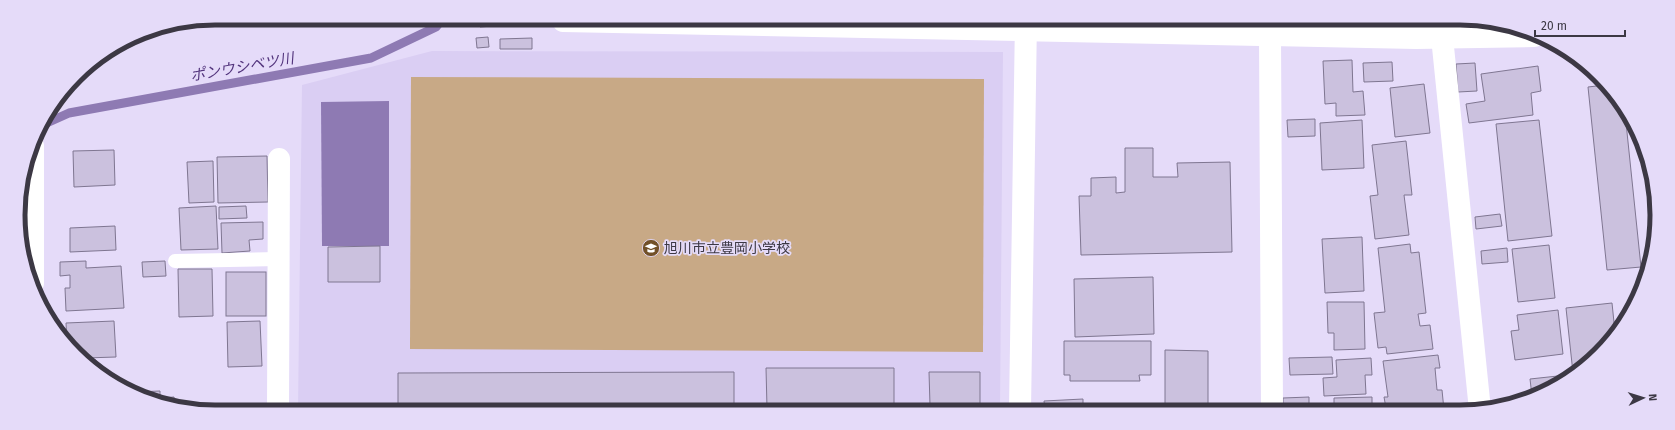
<svg xmlns="http://www.w3.org/2000/svg" width="1675" height="430" viewBox="0 0 1675 430" font-family="'Fira Sans','Noto Sans JP',sans-serif">
<style>
.built{fill:#dacef3}
.green{fill:#c8a986}
.water{fill:#8e7ab3}
.lines{fill:none;stroke-linecap:round;stroke-linejoin:round}
.stream{stroke:#8e7ab3;stroke-width:9}
.building{fill:#cbc1de;stroke:#7f7691}
.service{stroke:#fff;stroke-width:14}
.minor{stroke:#fff;stroke-width:22}
.labels{text-anchor:middle;stroke-width:3.5;stroke-linejoin:round;paint-order:stroke}
.poi-label{font-size:14px;fill:#3c3844;stroke:#e5dbf9;text-anchor:start}
.water-label{font-size:15px;font-style:italic;fill:#53357d;stroke:#e5dbf9}
.rim{fill:none;stroke:#3c3844;stroke-width:5}
</style>
<rect width="100%" height="100%" fill="#e5dbf9"/>
<!-- built -->
<path class="built" d="M 432,51 L 1003,52 L 1000,410 L 298,410 L 302,85 Z"/>
<!-- green -->
<path class="green" d="M 411,77 L 984,79 L 983,352 L 410,349 Z"/>
<!-- water -->
<path class="water" d="M 389,101 L 389,246 L 322,246 L 321,102 Z"/>
<g class="lines">
<!-- stream -->
<path class="stream" d="M 40,126 L 69,113 L 371,58 L 436,27 L 443,18"/>
</g>
<!-- building -->
<g class="building">
<path d="M 479,18 L 505,18 L 505,25 L 480,27 Z"/>
<path d="M 488,37 L 489,47 L 477,48 L 476,38 Z"/>
<path d="M 532,38 L 532,49 L 500,49 L 500,39 Z"/>
<path d="M 1352,60 L 1353,92 L 1363,91 L 1365,115 L 1336,116 L 1336,103 L 1325,104 L 1323,61 Z"/>
<path d="M 1392,62 L 1393,81 L 1364,82 L 1363,63 Z"/>
<path d="M 1475,63 L 1477,91 L 1458,92 L 1456,64 Z"/>
<path d="M 1538,66 L 1541,91 L 1531,93 L 1533,115 L 1469,123 L 1466,104 L 1485,101 L 1481,74 Z"/>
<path d="M 1424,84 L 1430,133 L 1395,137 L 1390,88 Z"/>
<path d="M 1605,85 L 1616,95 L 1625,113 L 1641,267 L 1607,270 L 1588,87 Z"/>
<path d="M 1315,119 L 1315,136 L 1288,137 L 1287,120 Z"/>
<path d="M 1362,120 L 1364,168 L 1322,170 L 1320,123 Z"/>
<path d="M 1539,120 L 1552,236 L 1508,241 L 1496,124 Z"/>
<path d="M 1406,141 L 1412,195 L 1404,195 L 1409,235 L 1375,239 L 1370,196 L 1378,195 L 1372,145 Z"/>
<path d="M 1125,148 L 1153,148 L 1153,177 L 1178,177 L 1177,163 L 1230,162 L 1232,252 L 1081,255 L 1079,196 L 1091,196 L 1091,178 L 1116,177 L 1116,193 L 1125,192 Z"/>
<path d="M 114,150 L 115,185 L 74,187 L 73,151 Z"/>
<path d="M 267,156 L 268,202 L 218,203 L 217,157 Z"/>
<path d="M 213,161 L 214,202 L 189,203 L 187,162 Z"/>
<path d="M 216,206 L 218,249 L 181,250 L 179,208 Z"/>
<path d="M 246,206 L 247,218 L 219,219 L 219,207 Z"/>
<path d="M 1500,214 L 1502,226 L 1476,229 L 1475,217 Z"/>
<path d="M 263,222 L 263,239 L 249,240 L 250,251 L 222,253 L 221,223 Z"/>
<path d="M 115,226 L 116,250 L 70,252 L 70,228 Z"/>
<path d="M 1362,237 L 1364,291 L 1325,293 L 1322,239 Z"/>
<path d="M 1410,244 L 1411,253 L 1419,252 L 1426,313 L 1418,314 L 1420,326 L 1430,325 L 1433,349 L 1387,354 L 1386,347 L 1378,348 L 1374,313 L 1385,312 L 1378,248 Z"/>
<path d="M 1549,245 L 1555,298 L 1518,302 L 1512,249 Z"/>
<path d="M 380,246 L 380,282 L 328,282 L 328,247 Z"/>
<path d="M 1507,248 L 1508,262 L 1482,264 L 1481,251 Z"/>
<path d="M 86,261 L 86,268 L 121,266 L 124,308 L 66,311 L 65,288 L 70,288 L 70,275 L 60,276 L 60,262 Z"/>
<path d="M 165,261 L 166,276 L 143,277 L 142,262 Z"/>
<path d="M 178,269 L 212,269 L 213,316 L 179,317 Z"/>
<rect x="226" y="272" width="40" height="44"/>
<path d="M 1153,277 L 1154,334 L 1075,337 L 1074,279 Z"/>
<path d="M 1327,302 L 1364,302 L 1365,349 L 1334,350 L 1334,333 L 1328,333 Z"/>
<path d="M 1612,303 L 1615,332 L 1599,354 L 1573,373 L 1566,308 Z"/>
<path d="M 1558,310 L 1563,354 L 1515,360 L 1511,331 L 1519,330 L 1517,315 Z"/>
<path d="M 114,321 L 116,357 L 85,358 L 67,342 L 66,323 Z"/>
<path d="M 260,321 L 262,366 L 228,367 L 227,322 Z"/>
<path d="M 1064,341 L 1151,341 L 1151,375 L 1139,375 L 1140,381 L 1070,381 L 1070,375 L 1064,375 Z"/>
<path d="M 1165,350 L 1208,351 L 1208,410 L 1165,410 Z"/>
<path d="M 1438,355 L 1440,368 L 1435,368 L 1437,390 L 1442,390 L 1444,410 L 1382,410 L 1382,408 L 1386,408 L 1384,397 L 1388,397 L 1383,361 Z"/>
<path d="M 1332,357 L 1333,374 L 1290,375 L 1289,358 Z"/>
<path d="M 1371,358 L 1372,375 L 1365,375 L 1366,394 L 1324,396 L 1323,378 L 1337,377 L 1336,360 Z"/>
<path d="M 87,360 L 96,360 L 96,368 Z"/>
<path d="M 766,368 L 894,368 L 894,410 L 398,410 L 398,373 L 734,372 L 734,409 L 767,408 Z"/>
<path d="M 929,372 L 980,372 L 980,405 L 974,405 L 974,410 L 942,410 L 942,405 L 930,405 Z"/>
<path d="M 1567,375 L 1568,377 L 1547,392 L 1532,396 L 1530,379 Z"/>
<path d="M 160,391 L 160,398 L 174,397 L 175,405 L 135,392 Z"/>
<path d="M 1309,397 L 1309,407 L 1283,408 L 1283,398 Z"/>
<path d="M 1372,397 L 1372,410 L 1334,410 L 1334,398 Z"/>
<path d="M 1083,399 L 1083,410 L 1045,410 L 1044,401 Z"/>
<rect x="1102" y="404" width="37" height="6"/>
<path d="M 219,408 L 219,410 L 186,409 Z"/>
</g>
<g class="lines">
<!-- service -->
<path class="service" d="M 175,261 L 278,259"/>
<!-- minor -->
<g class="minor">
<path d="M 563,21 L 1416,38 L 1534,36"/>
<path d="M 1270,36 L 1272,410"/>
<path d="M 1442,37 L 1480,410"/>
<path d="M 33,283 L 33,146"/>
<path d="M 278,410 L 279,159"/>
<path d="M 1020,410 L 1026,19"/>
</g>
</g>
<!-- icons -->
<defs>
<symbol id="school-disc" viewBox="-11 -11 22 22"><circle r="9.5" fill="#725128" stroke="#e5dbf9"/><path d="M0-5L7-2L0 1L-7-2ZM-4 1L0 2.5L4 1V4Q0 6-4 4Z" fill="#fff"/></symbol>
</defs>
<g fill-rule="evenodd">
<use href="#school-disc" x="641" y="238" width="20" height="20"/>
</g>
<g class="labels">
<!-- poi labels -->
<g class="poi-label">
<text x="664" y="253">旭川市立豊岡小学校</text>
</g>
<!-- water labels -->
<g class="water-label">
<text transform="translate(242 67) rotate(-10)" y="5">ポンウシベツ川</text>
</g>
</g>
<!-- crop -->
<path d="M0 0H1675V430H0ZM215 25H1460A190 190 0 0 1 1650 215V215A190 190 0 0 1 1460 405H215A190 190 0 0 1 25 215V215A190 190 0 0 1 215 25Z" fill="#e5dbf9" fill-rule="evenodd"/>
<path class="rim" d="M215 25H1460A190 190 0 0 1 1650 215V215A190 190 0 0 1 1460 405H215A190 190 0 0 1 25 215V215A190 190 0 0 1 215 25Z"/>
<!-- north arrow -->
<g transform="translate(1643 398) rotate(86)" stroke="#e5dbf9" stroke-width="3" paint-order="stroke">
<path d="M0-3L7 15L0 10L-7 15Z" fill="#3c3844"/>
<text y="-6" font-size="11" font-weight="bold" text-anchor="middle" fill="#3c3844">N</text>
</g>
<!-- scale -->
<path d="M1535 30v6h90v-6" fill="none" stroke="#3c3844" stroke-width="2"/>
<text x="1541" y="30" font-size="12" fill="#3c3844" stroke="#e5dbf9" stroke-width="3" paint-order="stroke">20 m</text>
</svg>
